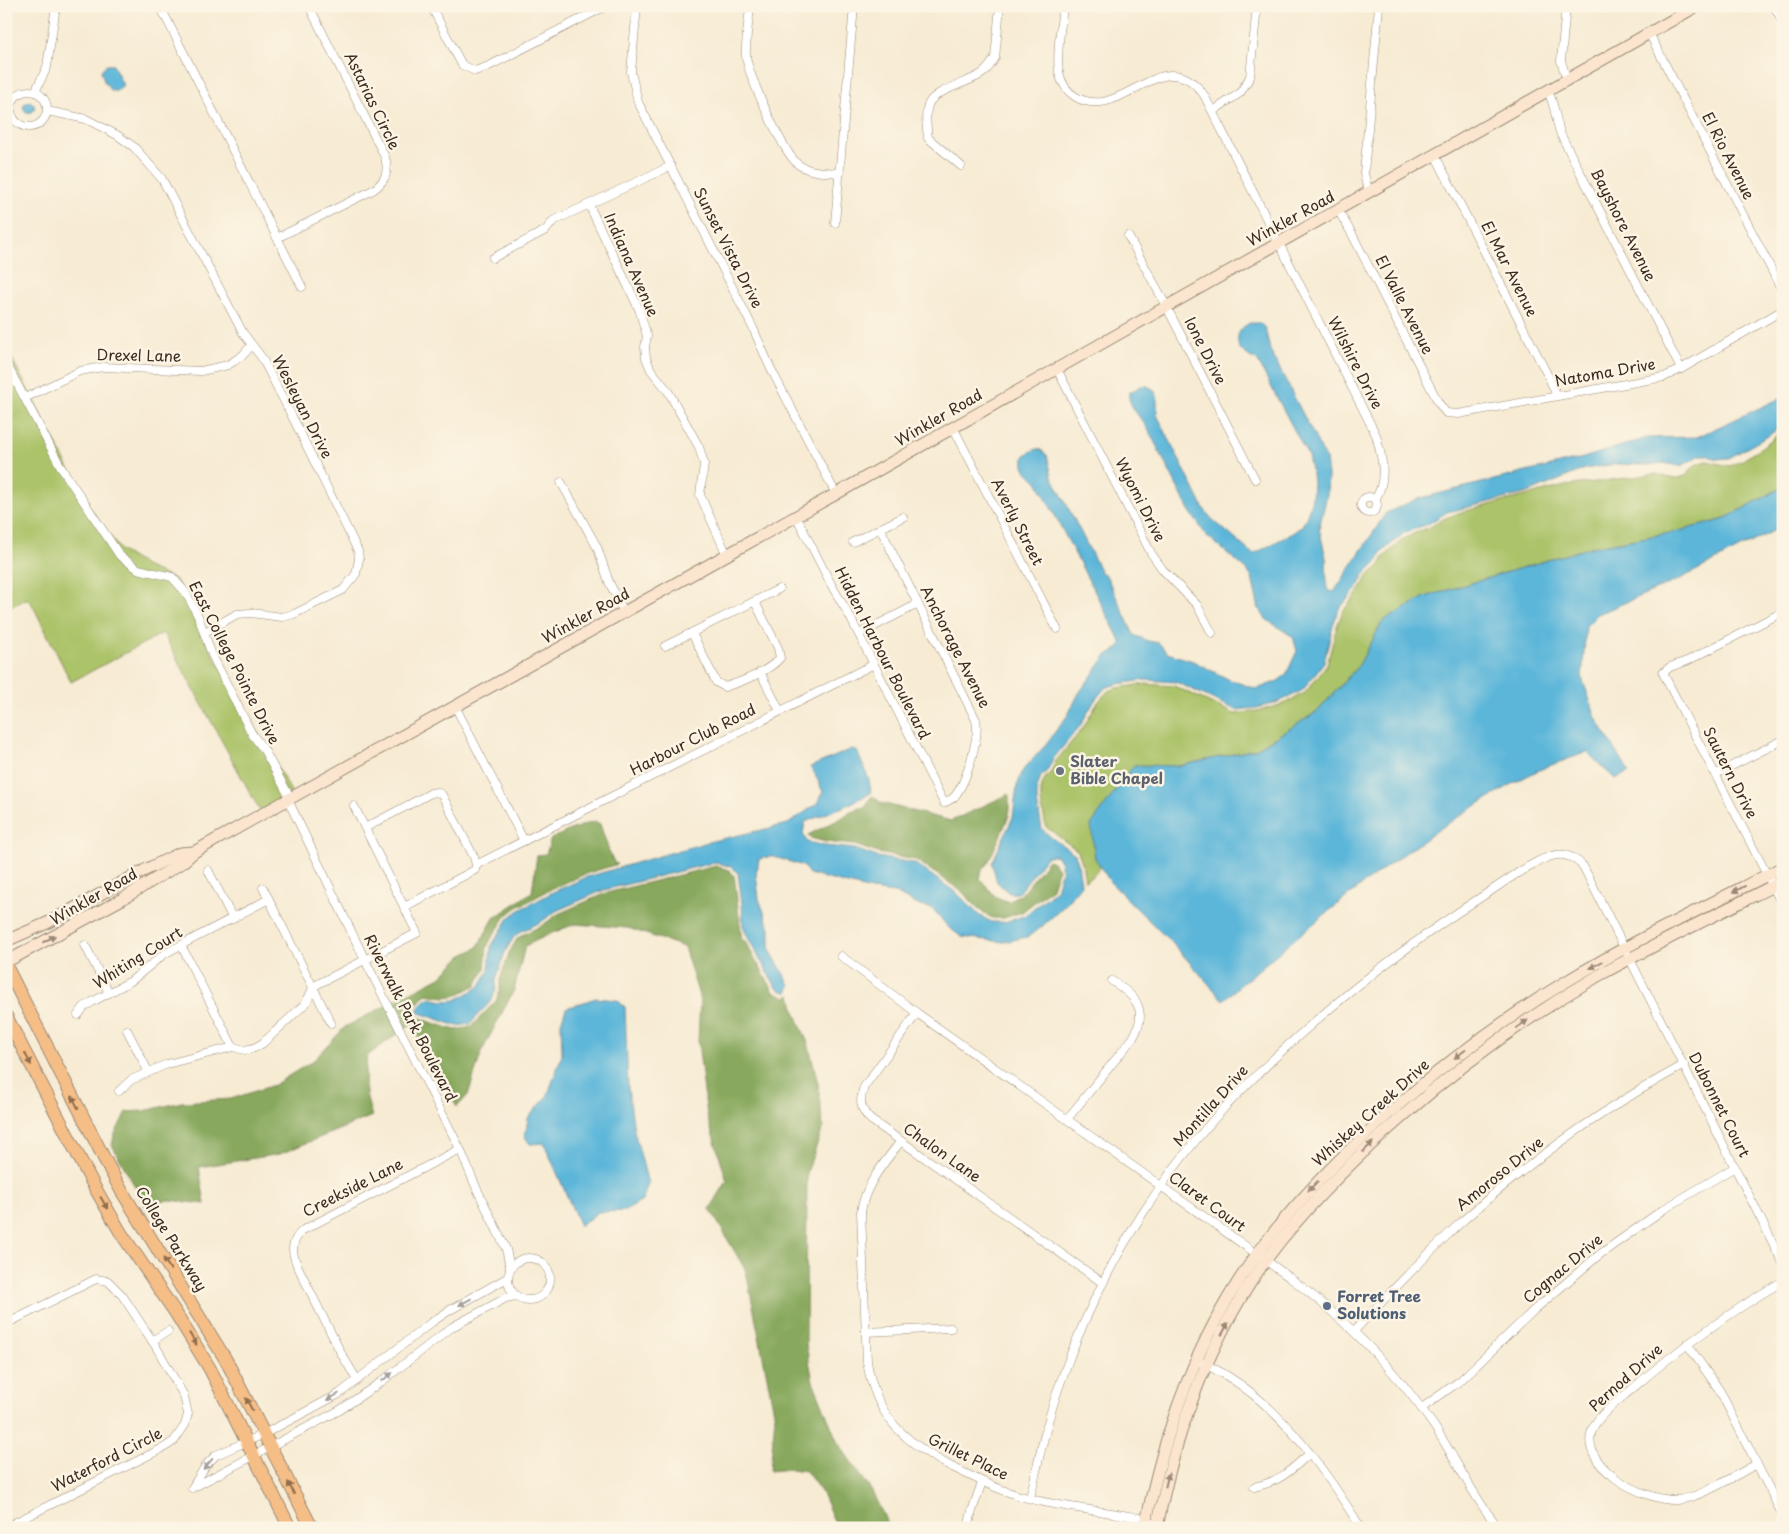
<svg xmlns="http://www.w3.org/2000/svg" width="1789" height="1534" viewBox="0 0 1789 1534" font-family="'Playpen Sans',sans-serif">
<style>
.green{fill:#abc369;stroke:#737644}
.forest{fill:#88a95d;stroke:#626a3e}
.water{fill:#5bb6d9;stroke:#4b707c}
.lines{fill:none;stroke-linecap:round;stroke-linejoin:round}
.street-casing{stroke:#998a78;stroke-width:9}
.secondary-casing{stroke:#998a78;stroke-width:13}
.primary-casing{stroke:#998a78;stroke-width:14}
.street{stroke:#fff;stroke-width:8}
.secondary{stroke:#fbe5cf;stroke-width:11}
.primary{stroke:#f6be87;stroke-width:12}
.oneway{fill:#9b8876}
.oneway2{fill:#8f6d4d}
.oneway3{fill:#a79f9a}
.worship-dot{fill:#6b7280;stroke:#fcf5e5;stroke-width:2}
.service-dot{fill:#5c6f8a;stroke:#fcf5e5;stroke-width:2}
.labels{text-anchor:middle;stroke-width:5;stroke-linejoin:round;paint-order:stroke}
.street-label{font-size:15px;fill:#3b2a1e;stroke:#fcf5e5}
.worship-label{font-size:15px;font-weight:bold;fill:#5b616d;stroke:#fcf5e5;text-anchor:start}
.service-label{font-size:15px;font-weight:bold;fill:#4e5e75;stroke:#fcf5e5;text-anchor:start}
</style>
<rect width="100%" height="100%" fill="#fcf5e5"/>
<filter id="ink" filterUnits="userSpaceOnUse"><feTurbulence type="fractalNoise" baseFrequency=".02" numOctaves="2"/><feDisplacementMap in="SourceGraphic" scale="10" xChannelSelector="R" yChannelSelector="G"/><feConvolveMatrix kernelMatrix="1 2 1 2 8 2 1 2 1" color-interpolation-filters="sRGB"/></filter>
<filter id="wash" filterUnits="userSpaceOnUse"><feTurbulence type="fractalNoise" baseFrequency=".0096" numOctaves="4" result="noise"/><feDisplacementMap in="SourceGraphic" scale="20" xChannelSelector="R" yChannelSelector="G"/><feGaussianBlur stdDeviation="1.12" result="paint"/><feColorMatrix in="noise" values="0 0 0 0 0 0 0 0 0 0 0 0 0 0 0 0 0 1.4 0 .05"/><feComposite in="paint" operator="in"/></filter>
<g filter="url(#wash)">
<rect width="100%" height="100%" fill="#f7ebd3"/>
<!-- green -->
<g class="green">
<path d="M 6,347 L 86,502 L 120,550 L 145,566 L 176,580 L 216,659 L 292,793 L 260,811 L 163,633 L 71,682 L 32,604 L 27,599 L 6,609 Z"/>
<path d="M 1783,430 L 1783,487 L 1722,520 L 1675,532 L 1591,547 L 1425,597 L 1383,621 L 1359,665 L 1317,712 L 1256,749 L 1179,766 L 1134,765 L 1095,858 L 1101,866 L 1094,875 L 1085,881 L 1082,862 L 1078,851 L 1046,827 L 1041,801 L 1041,789 L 1045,778 L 1051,772 L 1056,761 L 1083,728 L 1098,702 L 1108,691 L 1117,688 L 1146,684 L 1174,686 L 1235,714 L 1257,711 L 1281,705 L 1305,693 L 1327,664 L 1337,626 L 1343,611 L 1361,589 L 1367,577 L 1380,565 L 1384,557 L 1402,540 L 1415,533 L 1430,527 L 1443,519 L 1461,512 L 1565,486 L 1656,474 L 1674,479 L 1686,476 L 1695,465 L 1707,461 L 1730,466 L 1743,460 L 1766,444 Z"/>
</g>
<!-- forest -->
<g class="forest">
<path d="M 1009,794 L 1009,816 L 988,863 L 982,869 L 980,879 L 996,897 L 1009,902 L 1014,897 L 1021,895 L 1048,860 L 1053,862 L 1058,869 L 1052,888 L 1022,912 L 1004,918 L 993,918 L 983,913 L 961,891 L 916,860 L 878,853 L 855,845 L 826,842 L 810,838 L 808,835 L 840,819 L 855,809 L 866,807 L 870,798 L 873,796 L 881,803 L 951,821 Z"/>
<path d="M 595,821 L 600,824 L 610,854 L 615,864 L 618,864 L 585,874 L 551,889 L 516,908 L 506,916 L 491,939 L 487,947 L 485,969 L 476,985 L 455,996 L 445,997 L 426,994 L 416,1005 L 413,1015 L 436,1024 L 456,1030 L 471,1027 L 496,1001 L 500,990 L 500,980 L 509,953 L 517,939 L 522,935 L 543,925 L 558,914 L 606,893 L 716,866 L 729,870 L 734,875 L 742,941 L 744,940 L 774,992 L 786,997 L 791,995 L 795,1012 L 808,1043 L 818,1083 L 823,1128 L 807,1172 L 806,1345 L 813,1381 L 838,1443 L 871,1490 L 890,1528 L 837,1528 L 822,1493 L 806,1471 L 790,1469 L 770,1471 L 775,1417 L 746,1271 L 710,1209 L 727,1181 L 707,1116 L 698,1042 L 700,999 L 684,947 L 628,928 L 575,924 L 552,933 L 525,946 L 514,990 L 482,1051 L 468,1095 L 457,1107 L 411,1024 L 367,1056 C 364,1080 364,1093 372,1116 L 280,1154 L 199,1167 L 205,1204 L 168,1200 L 161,1202 L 149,1212 L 112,1145 L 114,1136 L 126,1112 L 144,1111 L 182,1102 L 231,1099 L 274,1085 L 314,1060 L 345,1027 L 440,977 L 461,956 L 477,948 L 494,918 L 532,892 L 537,855 L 546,854 L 551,839 L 570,830 Z"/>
</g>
<!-- water -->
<g class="water">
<path d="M 106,65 L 113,65 L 123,85 L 117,91 L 111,91 L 104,81 L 101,70 Z"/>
<circle cx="29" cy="107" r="5.5"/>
<path d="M 1250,323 L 1260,323 L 1265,328 L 1270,350 L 1326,459 L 1328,475 L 1327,495 L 1319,528 L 1326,558 L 1327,590 L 1334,592 L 1386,513 L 1417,499 L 1583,458 L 1647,438 L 1697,437 L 1783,397 L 1783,425 L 1768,436 L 1729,458 L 1717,459 L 1705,455 L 1701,455 L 1681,466 L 1662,463 L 1648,465 L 1615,464 L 1585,469 L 1528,493 L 1447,512 L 1428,524 L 1404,533 L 1382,552 L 1377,562 L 1364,575 L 1358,587 L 1339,609 L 1333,625 L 1324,662 L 1303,690 L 1279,702 L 1257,708 L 1236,710 L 1176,682 L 1146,680 L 1117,684 L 1105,688 L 1095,700 L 1080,726 L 1053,759 L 1047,771 L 1041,776 L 1037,789 L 1037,802 L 1042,829 L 1052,838 L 1075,854 L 1078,863 L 1081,885 L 1064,906 L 1038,930 L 1027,937 L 1004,942 L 962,937 L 948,927 L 932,908 L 920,906 L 895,893 L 871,890 L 809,874 L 803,866 L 772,856 L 759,859 L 756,874 L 759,899 L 770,928 L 770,950 L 790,985 L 787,993 L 778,989 L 773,982 L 748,938 L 743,926 L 742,903 L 738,873 L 731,867 L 716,862 L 604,890 L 556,911 L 541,922 L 520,932 L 514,937 L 505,952 L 496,980 L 496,989 L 492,1000 L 470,1024 L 457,1026 L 417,1012 L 419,1007 L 428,998 L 444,1001 L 456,1000 L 479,987 L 489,970 L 491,947 L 495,940 L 509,918 L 518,911 L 553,892 L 587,877 L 708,842 L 788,824 L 818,803 L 823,792 L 815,774 L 810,767 L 852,749 L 857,751 L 869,780 L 871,793 L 845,806 L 805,822 L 803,834 L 807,842 L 825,846 L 855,849 L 877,857 L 914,863 L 958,894 L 980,916 L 992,922 L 1004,922 L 1024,916 L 1056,890 L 1062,869 L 1060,861 L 1056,855 L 1047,856 L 1018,893 L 1009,893 L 997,882 L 992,863 L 1013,817 L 1017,786 L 1023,770 L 1042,749 L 1068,715 L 1079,693 L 1106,656 L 1120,647 L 1121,642 L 1038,483 C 1030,473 1020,470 1025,455 L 1036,449 L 1041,450 L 1047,455 L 1052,476 L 1101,572 L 1106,575 L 1134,635 L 1148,641 L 1159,643 L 1167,653 L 1193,661 L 1230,680 L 1257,689 L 1278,681 L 1286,675 L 1297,651 L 1293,637 L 1266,619 L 1259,609 L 1252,578 L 1247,570 L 1206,535 L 1189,510 L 1148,429 C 1142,419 1127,405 1129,393 L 1141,386 L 1147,386 L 1153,389 L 1157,396 L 1157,415 L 1204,509 L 1211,518 L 1249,551 L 1254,554 L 1294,532 L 1302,526 L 1306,518 L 1312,499 L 1313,483 L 1312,474 L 1308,456 L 1257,360 L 1250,357 L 1239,349 C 1236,335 1238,329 1250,323 Z"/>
<path d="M 1783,487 L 1783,526 L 1676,581 L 1598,614 L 1586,626 L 1582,678 L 1596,718 L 1629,772 L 1615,779 L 1587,752 C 1567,760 1545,766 1527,776 C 1416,836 1318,918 1223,1000 L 1174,945 L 1111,883 L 1095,858 L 1091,825 L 1134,765 L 1179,766 L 1256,749 L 1317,712 L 1359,665 L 1383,621 L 1425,597 L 1591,547 L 1675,532 L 1722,520 Z"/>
<path d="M 596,998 L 617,1000 L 625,1007 L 628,1088 L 634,1130 L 648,1184 L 642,1201 L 625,1211 L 598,1212 L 580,1226 L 544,1143 L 530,1144 L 525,1137 L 528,1118 L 547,1097 L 562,1055 L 561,1023 L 566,1008 Z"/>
</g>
</g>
<g filter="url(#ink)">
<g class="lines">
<defs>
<g id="street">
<path d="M 160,6 L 302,287"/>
<path d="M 431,6 L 462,65 L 475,71 L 489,66 L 606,6"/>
<path d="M 637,6 L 631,72 L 638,102 L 753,328 L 770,367 L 836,494"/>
<path d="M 750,6 C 749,22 745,40 746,56 C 748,75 784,155 799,165 C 811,173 826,172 840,173"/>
<path d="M 1063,6 C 1061,26 1056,53 1059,72 C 1061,82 1067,92 1076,97 C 1122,124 1164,38 1204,95 L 1376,435 C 1382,457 1388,479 1375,500"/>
<path d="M 1566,6 L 1561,61 L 1567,80"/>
<path d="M 1774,6 L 1783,22"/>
<path d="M 1649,33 L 1783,292"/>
<path d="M 1548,91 C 1556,108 1555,119 1561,135 L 1681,369"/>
<circle cx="29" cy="109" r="18"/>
<path d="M 35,92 L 47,67 L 56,6"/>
<path d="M 47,111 L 86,119 L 117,135 L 134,147 L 162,179 L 243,333 L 262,358 L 296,424 L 358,551 L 359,559 L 356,574 L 343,590 L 294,614 L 282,617 L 251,613 L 237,614 L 205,632"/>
<path d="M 1213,111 L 1240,93 L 1250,77 L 1257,6"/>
<path d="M 1435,155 L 1549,378 L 1557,396"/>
<path d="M 961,166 L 928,138 C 927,128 924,113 929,103 C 937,89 969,83 983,73 C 988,69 992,63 995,58 L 1000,6"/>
<path d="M 1370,192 L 1366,183 L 1364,173 L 1379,6"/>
<path d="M 589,205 L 639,309 L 647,336 L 645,347 L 646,358 L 651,370 L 668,391 L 699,447 L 704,464 L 700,495 L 727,555"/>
<path d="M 1338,210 L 1352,234 L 1438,402 L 1446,413 L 1458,414 L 1664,377 L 1681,369 L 1783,310"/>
<path d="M 835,223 L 854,6"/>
<path d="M 1128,236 L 1161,296 L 1255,479"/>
<path d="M 277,238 L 373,190 C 386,181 389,172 385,157 L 309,6"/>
<path d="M 493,258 L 546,230 L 553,221 L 671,166"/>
<path d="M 6,363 L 62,469 L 120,556 L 138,569 L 172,577 L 186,593 L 198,616 L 212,655 L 252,734 L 264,750 L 287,792 L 288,800 L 365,960 L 460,1149 L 476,1187 L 506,1249 L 510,1268"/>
<path d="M 1057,369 L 1151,553 L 1163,570 L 1197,605 L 1212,633"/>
<path d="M 25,398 L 80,371 L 103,367 L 201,371 L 228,365 L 243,355 L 251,346"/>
<path d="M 953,427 L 1057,629"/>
<path d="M 561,482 L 597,547 L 609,582 L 624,612"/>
<circle cx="1369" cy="505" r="8"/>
<path d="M 796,516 L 833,588 L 849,615 L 944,803 C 947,801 951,800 954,797 C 966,784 980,737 976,720 L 880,528"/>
<path d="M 853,542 L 903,517"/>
<path d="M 1783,612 L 1687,661 L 1670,667 L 1663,673 L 1783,906"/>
<path d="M 692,633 L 716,682 L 725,687 C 742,682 769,671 780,658 L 778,648 L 755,602"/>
<path d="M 859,634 L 918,604"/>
<path d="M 665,646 L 779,589"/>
<path d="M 760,672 L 780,711"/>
<path d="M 455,706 L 524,841"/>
<path d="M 1716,774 L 1783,740"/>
<path d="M 365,828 L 431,793 L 437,792 L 442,795 L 474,857 L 476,865 L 475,870 L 404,907"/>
<path d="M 476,865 L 874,664"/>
<path d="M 208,870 L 233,919"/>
<path d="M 263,888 L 331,1023"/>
<path d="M 85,945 L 109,993"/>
<path d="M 181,945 L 233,1047"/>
<path d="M 841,956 L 917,1013 L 1289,1277 C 1345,1319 1394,1367 1434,1426 C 1456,1459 1473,1497 1499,1528"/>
<path d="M 917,1013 L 864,1087 C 859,1100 860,1110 871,1120 L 1103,1283"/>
<path d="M 78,1015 L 84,1007 L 92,1002 L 131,981 L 164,954 L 269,899"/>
<path d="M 127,1030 L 148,1071"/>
<path d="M 119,1091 L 131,1080 L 167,1064 L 233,1047 L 245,1050 L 254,1048 L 263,1043 L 306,1003 L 314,986 L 417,933 L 354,806"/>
<path d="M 1068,1118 L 1133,1038 C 1149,1010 1136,996 1112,981"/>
<path d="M 901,1141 C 884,1163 865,1184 861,1212 L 867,1362 C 876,1416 902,1440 948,1465 C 969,1475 989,1486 1011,1493 C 1055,1508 1104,1510 1149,1520"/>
<circle cx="529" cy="1279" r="21"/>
<path d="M 6,1324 L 96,1279 L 108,1281 L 122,1295 L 155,1345 L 184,1396 L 188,1414 L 185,1425 L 174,1441 L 165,1447 L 6,1527"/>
<path d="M 1354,1331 C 1388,1295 1422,1259 1458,1225 C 1527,1163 1602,1109 1684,1065"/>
<path d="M 866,1332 L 951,1328"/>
<path d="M 152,1341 L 168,1331"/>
<path d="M 1687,1344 L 1720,1391 L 1783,1516"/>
<path d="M 1202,1363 C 1272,1393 1322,1465 1361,1528"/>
<path d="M 357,1380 L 341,1353 L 297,1265 C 291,1251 291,1241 303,1230 L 460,1149"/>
<path d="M 1422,1408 L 1461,1380 L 1534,1310 L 1599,1255 L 1664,1209 L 1735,1167"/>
<path d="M 1757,1464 C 1735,1475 1701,1498 1677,1500 C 1646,1502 1573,1465 1594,1426 C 1602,1412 1619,1400 1632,1389 C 1679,1348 1729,1313 1783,1281"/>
<path d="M 194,1487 L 340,1410 L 381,1382 L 452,1327 L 506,1298 L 516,1296"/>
<path d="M 1254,1487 C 1281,1481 1290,1471 1310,1453"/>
<path d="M 192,1488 L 206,1465 L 216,1455 L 264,1434 L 339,1394 L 432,1322 L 450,1310 L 507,1278"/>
<path d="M 1030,1498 C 1039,1459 1047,1419 1061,1381 C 1081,1323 1108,1268 1141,1216 C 1166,1177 1194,1140 1226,1106 C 1304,1024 1394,953 1489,892 C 1506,881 1537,858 1556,855 C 1567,853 1575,858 1583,866 L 1783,1263"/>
<path d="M 968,1528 L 972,1511 L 982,1482"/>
</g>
<g id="secondary">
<path d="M 6,941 L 47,923 L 143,871 L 180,853 L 194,852"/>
<path d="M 6,962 L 124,898 L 183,862 L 194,852 L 836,494 L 1697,6"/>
<path d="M 1145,1528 C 1164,1430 1198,1335 1257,1254 C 1297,1199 1345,1152 1396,1107 C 1447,1062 1503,1020 1562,984 C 1633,941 1708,905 1783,867"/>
<path d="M 1157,1528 C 1176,1425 1215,1323 1281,1240 C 1318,1195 1359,1154 1403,1116 C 1463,1063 1529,1016 1598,976 C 1659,942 1721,912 1783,881"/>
</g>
<g id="primary">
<path d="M 6,966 L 105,1160 L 121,1190 L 226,1360 L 312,1528"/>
<path d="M 6,1016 L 95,1188 L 121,1233 L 175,1312 L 210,1369 L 290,1528"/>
</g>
</defs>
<!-- street casing -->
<use href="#street" class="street-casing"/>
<!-- secondary casing -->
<use href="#secondary" class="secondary-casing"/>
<!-- primary casing -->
<use href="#primary" class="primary-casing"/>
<!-- street -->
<use href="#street" class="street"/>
<!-- secondary -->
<use href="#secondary" class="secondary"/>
<!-- primary -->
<use href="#primary" class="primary"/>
</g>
<!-- one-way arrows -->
<defs><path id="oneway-solid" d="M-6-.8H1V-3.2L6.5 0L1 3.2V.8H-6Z" transform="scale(1.25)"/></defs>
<g class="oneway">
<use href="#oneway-solid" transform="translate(1739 889) rotate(153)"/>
<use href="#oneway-solid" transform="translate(49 939) rotate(-28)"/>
<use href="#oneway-solid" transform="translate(1596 965) rotate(150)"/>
<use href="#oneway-solid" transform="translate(1522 1024) rotate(-34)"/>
<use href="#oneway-solid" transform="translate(1460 1054) rotate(143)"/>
<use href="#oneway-solid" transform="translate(1368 1147) rotate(-44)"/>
<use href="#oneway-solid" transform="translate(1313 1186) rotate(134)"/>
<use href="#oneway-solid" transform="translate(1225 1329) rotate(-61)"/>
<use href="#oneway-solid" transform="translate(1167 1480) rotate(-77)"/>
</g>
<g class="oneway2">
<use href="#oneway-solid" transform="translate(28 1059) rotate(63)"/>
<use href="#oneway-solid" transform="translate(75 1102) rotate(-117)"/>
<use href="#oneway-solid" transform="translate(104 1203) rotate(60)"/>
<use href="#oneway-solid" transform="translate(167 1264) rotate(-122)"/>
<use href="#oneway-solid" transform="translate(193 1339) rotate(58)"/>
<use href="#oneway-solid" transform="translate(249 1404) rotate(-117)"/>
<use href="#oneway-solid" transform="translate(291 1488) rotate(-117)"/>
</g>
<g class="oneway3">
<use href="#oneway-solid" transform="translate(465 1302) rotate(151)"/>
<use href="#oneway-solid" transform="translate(387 1377) rotate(-38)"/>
<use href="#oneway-solid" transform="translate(333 1397) rotate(150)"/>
<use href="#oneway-solid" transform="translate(208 1464) rotate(131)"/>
</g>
</g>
<!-- markers -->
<circle class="worship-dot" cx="1060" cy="771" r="5"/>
<circle class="service-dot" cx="1327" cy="1306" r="5"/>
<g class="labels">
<!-- street labels -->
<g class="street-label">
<text transform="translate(372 101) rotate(64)" y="5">Astarias Circle</text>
<text transform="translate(1728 156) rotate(63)" y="5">El Rio Avenue</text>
<text transform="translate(1291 219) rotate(-29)" y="5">Winkler Road</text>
<text transform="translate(1623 225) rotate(63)" y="5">Bayshore Avenue</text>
<text transform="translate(728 248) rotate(63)" y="5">Sunset Vista Drive</text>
<text transform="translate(631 265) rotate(66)" y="5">Indiana Avenue</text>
<text transform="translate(1509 269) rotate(63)" y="5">El Mar Avenue</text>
<text transform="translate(1404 305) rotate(63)" y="5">El Valle Avenue</text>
<text transform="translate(1205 351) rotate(63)" y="5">Ione Drive</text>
<text transform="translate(139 356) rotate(1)" y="5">Drexel Lane</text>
<text transform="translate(1355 363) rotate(63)" y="5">Wilshire Drive</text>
<text transform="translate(1605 373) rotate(-10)" y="5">Natoma Drive</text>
<text transform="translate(302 407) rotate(63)" y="5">Wesleyan Drive</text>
<text transform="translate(939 418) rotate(-30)" y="5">Winkler Road</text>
<text transform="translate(1140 500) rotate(63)" y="5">Wyomi Drive</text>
<text transform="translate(1017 522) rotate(63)" y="5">Averly Street</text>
<text transform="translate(586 616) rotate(-29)" y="5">Winkler Road</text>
<text transform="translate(955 647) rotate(63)" y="5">Anchorage Avenue</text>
<text transform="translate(882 653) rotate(63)" y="5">Hidden Harbour Boulevard</text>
<text transform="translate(234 663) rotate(63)" y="5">East College Pointe Drive</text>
<text transform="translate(693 740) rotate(-27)" y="5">Harbour Club Road</text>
<text transform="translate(1730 773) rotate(63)" y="5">Sautern Drive</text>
<text transform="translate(94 897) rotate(-30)" y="5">Winkler Road</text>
<text transform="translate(138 958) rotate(-32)" y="5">Whiting Court</text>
<text transform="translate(410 1018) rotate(63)" y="5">Riverwalk Park Boulevard</text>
<text transform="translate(1719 1105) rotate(63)" y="5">Dubonnet Court</text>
<text transform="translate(1211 1106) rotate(-48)" y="5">Montilla Drive</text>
<text transform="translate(1371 1113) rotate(-42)" y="5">Whiskey Creek Drive</text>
<text transform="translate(942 1153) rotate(35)" y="5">Chalon Lane</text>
<text transform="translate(1500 1174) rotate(-39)" y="5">Amoroso Drive</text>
<text transform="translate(353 1188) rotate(-27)" y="5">Creekside Lane</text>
<text transform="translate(1207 1202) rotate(36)" y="5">Claret Court</text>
<text transform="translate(171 1239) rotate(58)" y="5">College Parkway</text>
<text transform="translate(1563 1269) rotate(-40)" y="5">Cognac Drive</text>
<text transform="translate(1626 1378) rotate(-42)" y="5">Pernod Drive</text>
<text transform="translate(968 1457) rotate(26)" y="5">Grillet Place</text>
<text transform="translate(107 1460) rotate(-27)" y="5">Waterford Circle</text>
</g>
<!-- worship labels -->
<g class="worship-label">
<text x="1070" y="767">Slater<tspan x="1070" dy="17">Bible Chapel</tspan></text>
</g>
<!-- service labels -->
<g class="service-label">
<text x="1337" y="1302">Forret Tree<tspan x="1337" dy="17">Solutions</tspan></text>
</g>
</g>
<!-- margin -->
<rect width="1789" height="1534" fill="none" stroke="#fcf5e5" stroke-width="25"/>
</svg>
